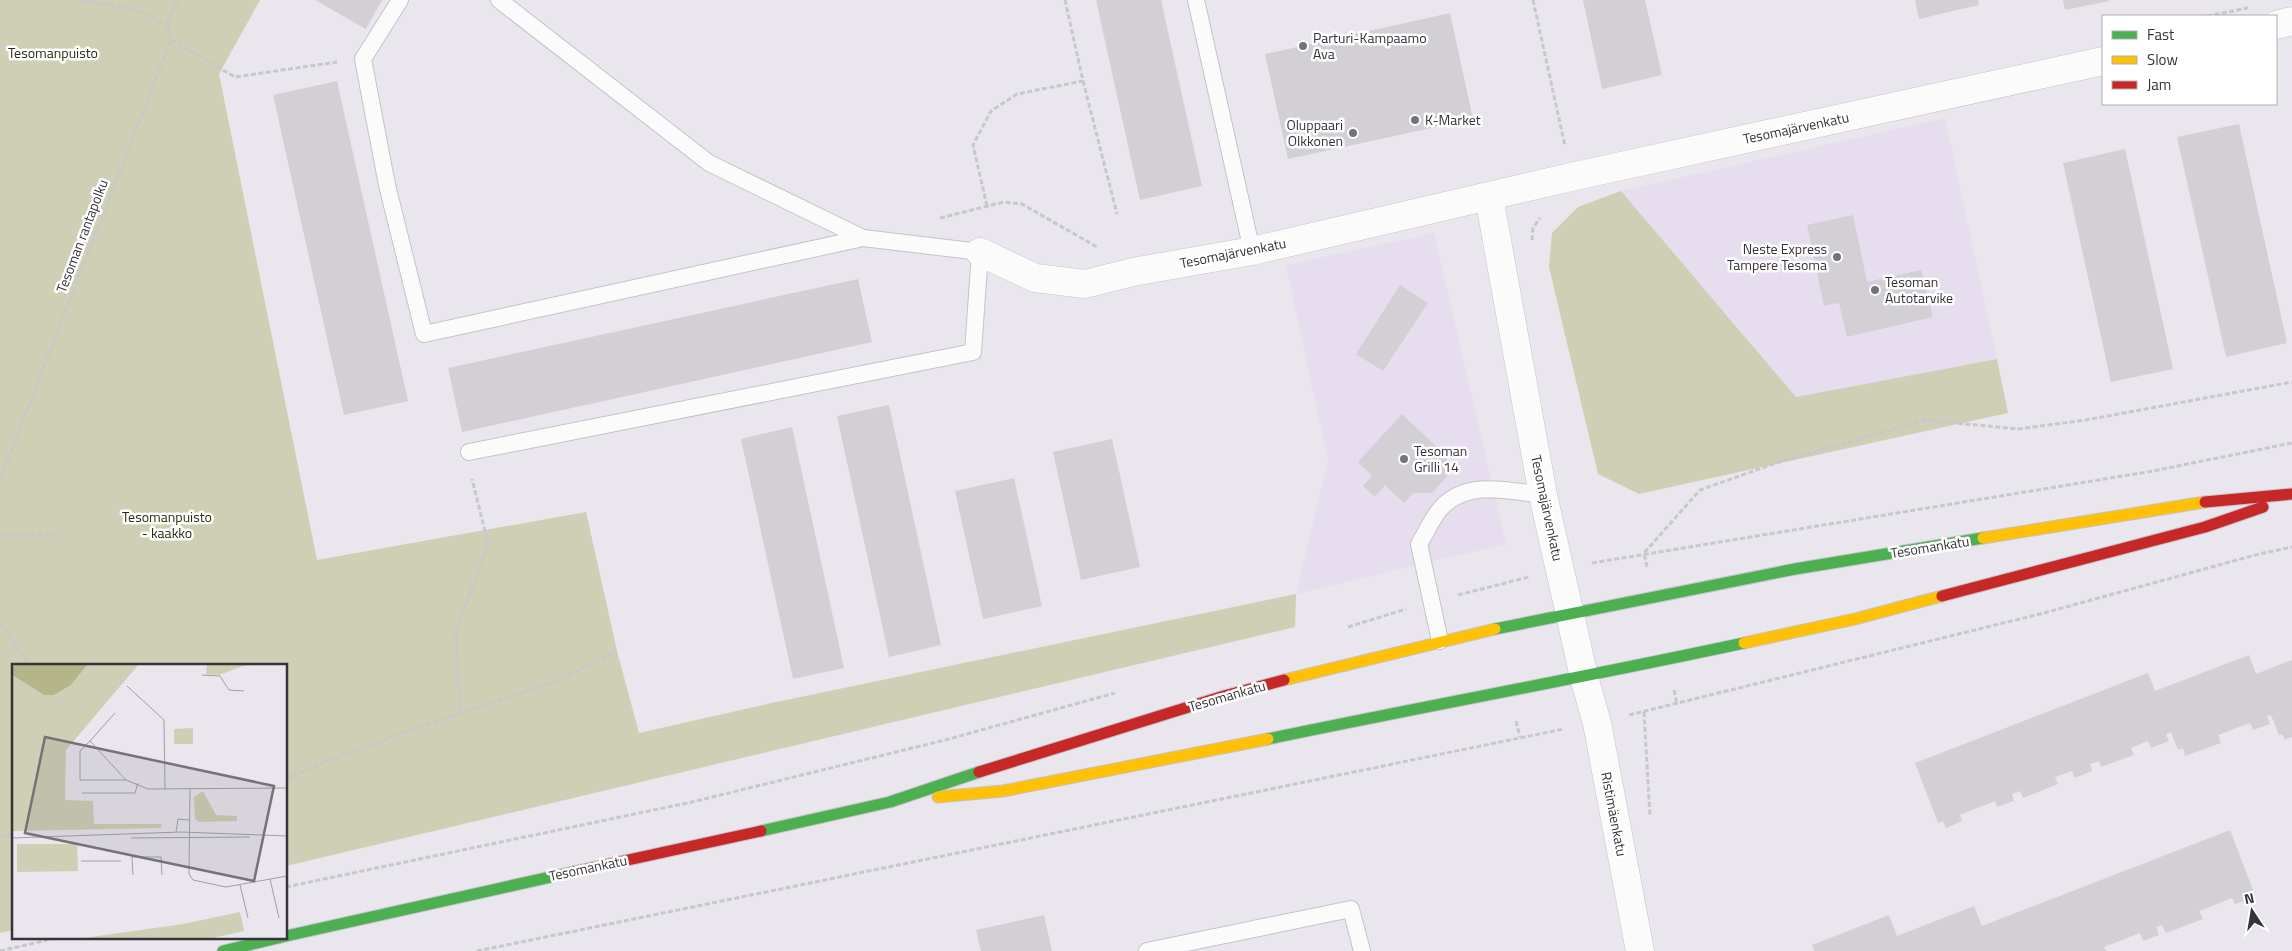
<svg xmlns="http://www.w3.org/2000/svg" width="2292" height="951" viewBox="0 0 2292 951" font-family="'Titillium Web',sans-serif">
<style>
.built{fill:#e6deee}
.green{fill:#cecfb4}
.building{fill:#d2cfd5}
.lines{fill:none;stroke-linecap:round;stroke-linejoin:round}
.lane-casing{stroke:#c5c3c9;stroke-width:18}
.street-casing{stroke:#c5c3c9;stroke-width:29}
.fast-casing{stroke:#c5c3c9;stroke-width:13}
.slow-casing{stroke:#c5c3c9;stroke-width:13}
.jam-casing{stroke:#c5c3c9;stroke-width:13}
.path{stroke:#c8c7ca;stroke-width:3;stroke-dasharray:5 2.5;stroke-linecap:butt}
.lane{stroke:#fcfbfc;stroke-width:16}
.street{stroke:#fcfbfc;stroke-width:28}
.fast{stroke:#4caf50;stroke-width:11}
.slow{stroke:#ffc107;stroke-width:11}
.jam{stroke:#c62828;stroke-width:11}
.poi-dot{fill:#757278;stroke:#fff;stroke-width:2}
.labels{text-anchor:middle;stroke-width:5;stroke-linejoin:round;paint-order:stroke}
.poi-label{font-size:14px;fill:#363339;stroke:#fff;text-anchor:start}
.park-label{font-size:14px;fill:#2b2d0f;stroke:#fff}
.street-label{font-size:14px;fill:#363339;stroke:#fff}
.inset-road{fill:none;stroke:#a19ea6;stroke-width:1}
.view{fill:#757278;fill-opacity:0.15;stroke:#757278;stroke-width:2.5}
.inset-edge{fill:none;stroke:#363339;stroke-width:2.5}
</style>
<rect width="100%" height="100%" fill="#e9e6ee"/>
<!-- built -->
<g class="built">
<path d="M 1945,118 L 1997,359 L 1796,397 L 1621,191 Z"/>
<path d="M 1434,233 L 1506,544 L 1296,594 L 1328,460 L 1286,265 Z"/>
</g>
<!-- green -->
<g class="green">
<path d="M 0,0 L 260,0 L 219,74 L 317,560 L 586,512 L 617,651 L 639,733 L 767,704 L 1296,594 L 1295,627 L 286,866 L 286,665 L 14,665 L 14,930 L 0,933 Z"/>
<path d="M 1621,191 L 1796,397 L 1997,359 L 2008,413 L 1639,494 L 1598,474 L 1549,267 L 1552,233 L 1578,207 Z"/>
</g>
<!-- building -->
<g class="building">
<path d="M 315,0 L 382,0 L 366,29 Z"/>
<path d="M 1096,0 L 1161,0 L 1202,186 L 1140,200 Z"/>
<path d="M 1583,0 L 1645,0 L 1662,75 L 1602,89 Z"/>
<path d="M 1915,0 L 1978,0 L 1979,5 L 1919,19 Z"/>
<path d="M 2063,0 L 2109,0 L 2109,1 L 2065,10 Z"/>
<path d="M 1450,13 L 1473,119 L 1288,159 L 1265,54 Z"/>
<path d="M 337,81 L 408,401 L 344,415 L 273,95 Z"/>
<path d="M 2239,124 L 2287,343 L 2226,357 L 2177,137 Z"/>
<path d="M 2125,149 L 2173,369 L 2111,382 L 2063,163 Z"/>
<path d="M 1853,215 L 1867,282 L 1921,270 L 1933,317 L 1847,337 L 1839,303 L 1824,306 L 1807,225 Z"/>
<path d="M 858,279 L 872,342 L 462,432 L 448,368 Z"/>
<path d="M 1400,285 L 1428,303 L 1383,371 L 1356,354 Z"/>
<path d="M 889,405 L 941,645 L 889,657 L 837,416 Z"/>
<path d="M 1402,414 L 1447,457 L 1448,475 L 1432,493 L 1413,493 L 1404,503 L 1385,485 L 1375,497 L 1363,486 L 1372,476 L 1358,462 Z"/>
<path d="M 792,427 L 844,668 L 793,679 L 741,439 Z"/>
<path d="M 1112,439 L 1140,567 L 1081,580 L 1053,452 Z"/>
<path d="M 1014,478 L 1042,606 L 983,619 L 955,491 Z"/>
<path d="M 2249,655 L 2256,674 L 2292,660 L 2292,737 L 2285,740 L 2282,734 L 2279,735 L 2271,715 L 2267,716 L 2270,724 L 2253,730 L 2250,723 L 2218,735 L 2221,743 L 2185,756 L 2183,748 L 2178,750 L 2171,732 L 2166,734 L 2169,741 L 2151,748 L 2148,741 L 2131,748 L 2134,755 L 2101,767 L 2099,761 L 2090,764 L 2092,771 L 2075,778 L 2072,771 L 2055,777 L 2058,784 L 2023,798 L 2020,791 L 2012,794 L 2014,801 L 1997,807 L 1995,801 L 1960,815 L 1962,821 L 1946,828 L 1943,821 L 1938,823 L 1915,763 L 2148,673 L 2155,691 Z"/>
<path d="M 2230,830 L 2253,890 L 2248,892 L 2251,899 L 2235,904 L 2232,898 L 2199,911 L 2203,919 L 2166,933 L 2162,925 L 2156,927 L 2159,935 L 2143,941 L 2140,933 L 2104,947 L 2106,951 L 1814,951 L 1812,945 L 1889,915 L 1897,936 L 1974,906 L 1982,926 Z"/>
<path d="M 1044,915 L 1052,951 L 981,951 L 976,930 Z"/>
</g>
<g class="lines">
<defs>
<g id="lane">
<path d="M 400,0 L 363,59 L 387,185 L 424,334 L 863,238"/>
<path d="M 1196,0 L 1252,251"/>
<path d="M 469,452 L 973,352 L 980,252 L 863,238 L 709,163 L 499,0"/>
<path d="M 1440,641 L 1419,544 C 1426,533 1432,518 1441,508 C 1467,479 1509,491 1543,495"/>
<path d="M 1147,951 L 1351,909 L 1362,951"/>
</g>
<g id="street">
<path d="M 2276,25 L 2292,21"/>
<path d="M 1489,197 L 1543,495 L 1584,677 L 1597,723 L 1640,951"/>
<path d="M 980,252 L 1035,278 L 1085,284 L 1133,272 L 1252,251 L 1571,177 L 2103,61"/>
</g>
<g id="fast">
<path d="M 1495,629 L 1795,569 L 1983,538"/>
<path d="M 1268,739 C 1426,706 1586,677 1744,643"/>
<path d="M 761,831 L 890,802 L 979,772"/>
<path d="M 286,936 L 573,872"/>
<path d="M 223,951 L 282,937"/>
</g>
<g id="slow">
<path d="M 1983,538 L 2205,502"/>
<path d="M 1744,643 L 1855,619 L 1942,596"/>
<path d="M 1284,680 L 1495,629"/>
<path d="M 938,797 L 1003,791 L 1268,739"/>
</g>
<g id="jam">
<path d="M 2205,502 L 2292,494"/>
<path d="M 1942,596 L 2205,527 L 2263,507"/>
<path d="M 979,772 L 1224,696 L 1284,680"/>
<path d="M 573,872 L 761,831"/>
</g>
</defs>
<!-- lane casing -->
<use href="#lane" class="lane-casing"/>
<!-- street casing -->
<use href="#street" class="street-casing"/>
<!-- fast casing -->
<use href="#fast" class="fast-casing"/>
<!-- slow casing -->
<use href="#slow" class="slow-casing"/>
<!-- jam casing -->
<use href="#jam" class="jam-casing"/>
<!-- path -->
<g class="path">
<path d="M 80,0 L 136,9 L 167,25"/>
<path d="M 1533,0 L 1565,146"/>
<path d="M 2207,16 L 2248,8"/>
<path d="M 171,40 L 235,77 L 337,62"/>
<path d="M 1083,81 L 1117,214"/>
<path d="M 987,206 L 973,145 L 991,111 L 1017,94 L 1083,81 L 1065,0"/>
<path d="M 940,218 L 1004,202 L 1022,204 L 1097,247"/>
<path d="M 1532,240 L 1533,228 L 1540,218"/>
<path d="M 0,480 L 171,40 L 167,25 L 177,0"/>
<path d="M 0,536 L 59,533"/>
<path d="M 1592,563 L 2153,471 L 2292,443"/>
<path d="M 1647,567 L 1644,553 L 1700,490 L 1779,462 L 1925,420 L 2018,429 L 2086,420 L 2292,382"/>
<path d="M 1458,595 L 1529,577"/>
<path d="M 0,622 L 29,665"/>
<path d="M 1348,627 L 1406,609"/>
<path d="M 1674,690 L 1677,704"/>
<path d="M 1644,712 L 1650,816"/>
<path d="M 460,713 L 456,633 L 488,543 L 472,479"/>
<path d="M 1629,715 L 2044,613 L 2259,554 L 2292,547"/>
<path d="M 1516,721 L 1520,737"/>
<path d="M 286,779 C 368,741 456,717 541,686 C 567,677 592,663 617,651"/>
<path d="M 0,836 L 14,835"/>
<path d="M 286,887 L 692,802 L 945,740 L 1115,693"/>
<path d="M 0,951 L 60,937"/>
<path d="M 477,951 L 1564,729"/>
</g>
<!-- lane -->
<use href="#lane" class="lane"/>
<!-- street -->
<use href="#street" class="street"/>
<!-- fast -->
<use href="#fast" class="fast"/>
<!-- slow -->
<use href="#slow" class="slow"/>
<!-- jam -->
<use href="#jam" class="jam"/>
</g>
<!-- markers -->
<g class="poi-dot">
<circle cx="1303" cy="46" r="5"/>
<circle cx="1415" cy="120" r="5"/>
<circle cx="1353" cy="133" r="5"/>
<circle cx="1837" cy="257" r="5"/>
<circle cx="1875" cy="290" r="5"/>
<circle cx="1404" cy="459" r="5"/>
</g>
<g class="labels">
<!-- poi labels -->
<g class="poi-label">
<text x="1313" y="43">Parturi-Kampaamo<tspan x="1313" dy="16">Ava</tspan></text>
<text x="1425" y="125">K-Market</text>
<text x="1343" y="130" text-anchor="end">Oluppaari<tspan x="1343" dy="16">Olkkonen</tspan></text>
<text x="1827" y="254" text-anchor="end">Neste Express<tspan x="1827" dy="16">Tampere Tesoma</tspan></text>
<text x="1885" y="287">Tesoman<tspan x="1885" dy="16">Autotarvike</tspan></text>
<text x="1414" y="456">Tesoman<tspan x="1414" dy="16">Grilli 14</tspan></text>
</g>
<!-- park labels -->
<g class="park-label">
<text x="53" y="58">Tesomanpuisto</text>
<text x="167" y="522">Tesomanpuisto<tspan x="167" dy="16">- kaakko</tspan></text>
</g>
<!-- street labels -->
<g class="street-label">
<text transform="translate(1796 128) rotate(-12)" y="5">Tesomajärvenkatu</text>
<text transform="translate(82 236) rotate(-69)" y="5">Tesoman rantapolku</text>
<text transform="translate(1233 253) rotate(-11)" y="5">Tesomajärvenkatu</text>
<text transform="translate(1547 508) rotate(78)" y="5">Tesomajärvenkatu</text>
<text transform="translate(1930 547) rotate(-9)" y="5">Tesomankatu</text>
<text transform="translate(1227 696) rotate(-16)" y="5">Tesomankatu</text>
<text transform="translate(1614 814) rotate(79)" y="5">Ristimäenkatu</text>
<text transform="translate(588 868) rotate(-12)" y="5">Tesomankatu</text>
</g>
</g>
<!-- overview -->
<g transform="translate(12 664)">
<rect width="275" height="275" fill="#e9e6ee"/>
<path d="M 76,0 L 127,0 L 54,86 L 53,136 L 81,137 L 82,160 L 150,160 L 149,164 L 0,167 L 0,11 L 32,31 L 42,31 L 59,21 ZM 195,0 L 254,0 L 231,2 L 207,11 L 194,10 ZM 181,64 L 181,80 L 162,80 L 162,65 ZM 191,127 L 204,151 L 225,152 L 225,157 L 187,158 L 183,155 L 182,133 ZM 5,180 L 65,180 L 66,207 L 5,208 ZM 228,248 L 232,267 L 196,275 L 65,275 L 171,260 Z" fill="#cecfb4"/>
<path d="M 0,0 L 76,0 L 59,21 L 42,31 L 32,31 L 0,11 Z" fill="#b4b68a"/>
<path class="inset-road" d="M 190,11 L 208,12 L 217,26 L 232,27M 115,22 L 152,56 L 153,125M 78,77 L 103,49M 114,116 L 78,77 L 68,87 L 68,116 L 114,116 L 136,125 L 275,124M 178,125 L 177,210 L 181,216 L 214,223 L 275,212M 70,129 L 123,129 L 126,119M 164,168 L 166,155 L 177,156M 0,174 L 169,168 L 275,172M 119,174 L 238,173M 69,197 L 109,197M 121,211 L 120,193 L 149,193 L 150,211M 258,215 L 267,254M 228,221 L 236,254"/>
<path class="view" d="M 33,73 L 262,122 L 242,217 L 13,169 Z"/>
<rect width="275" height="275" class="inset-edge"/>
</g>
<!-- legend -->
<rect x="2102" y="15" width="175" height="90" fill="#ffffff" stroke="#afadb0"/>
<rect x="2112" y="31" width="25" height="8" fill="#4caf50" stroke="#afadb0"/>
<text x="2147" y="40" font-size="15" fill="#363339">Fast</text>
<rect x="2112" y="56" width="25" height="8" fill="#ffc107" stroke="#afadb0"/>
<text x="2147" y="65" font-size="15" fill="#363339">Slow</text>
<rect x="2112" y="81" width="25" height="8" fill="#c62828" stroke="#afadb0"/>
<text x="2147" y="90" font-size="15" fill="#363339">Jam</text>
<!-- north arrow -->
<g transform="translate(2252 911) rotate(348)" stroke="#ffffff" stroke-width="4" paint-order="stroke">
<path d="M0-4L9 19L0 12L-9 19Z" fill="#363339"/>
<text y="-8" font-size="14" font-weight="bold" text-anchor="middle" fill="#363339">N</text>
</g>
</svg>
